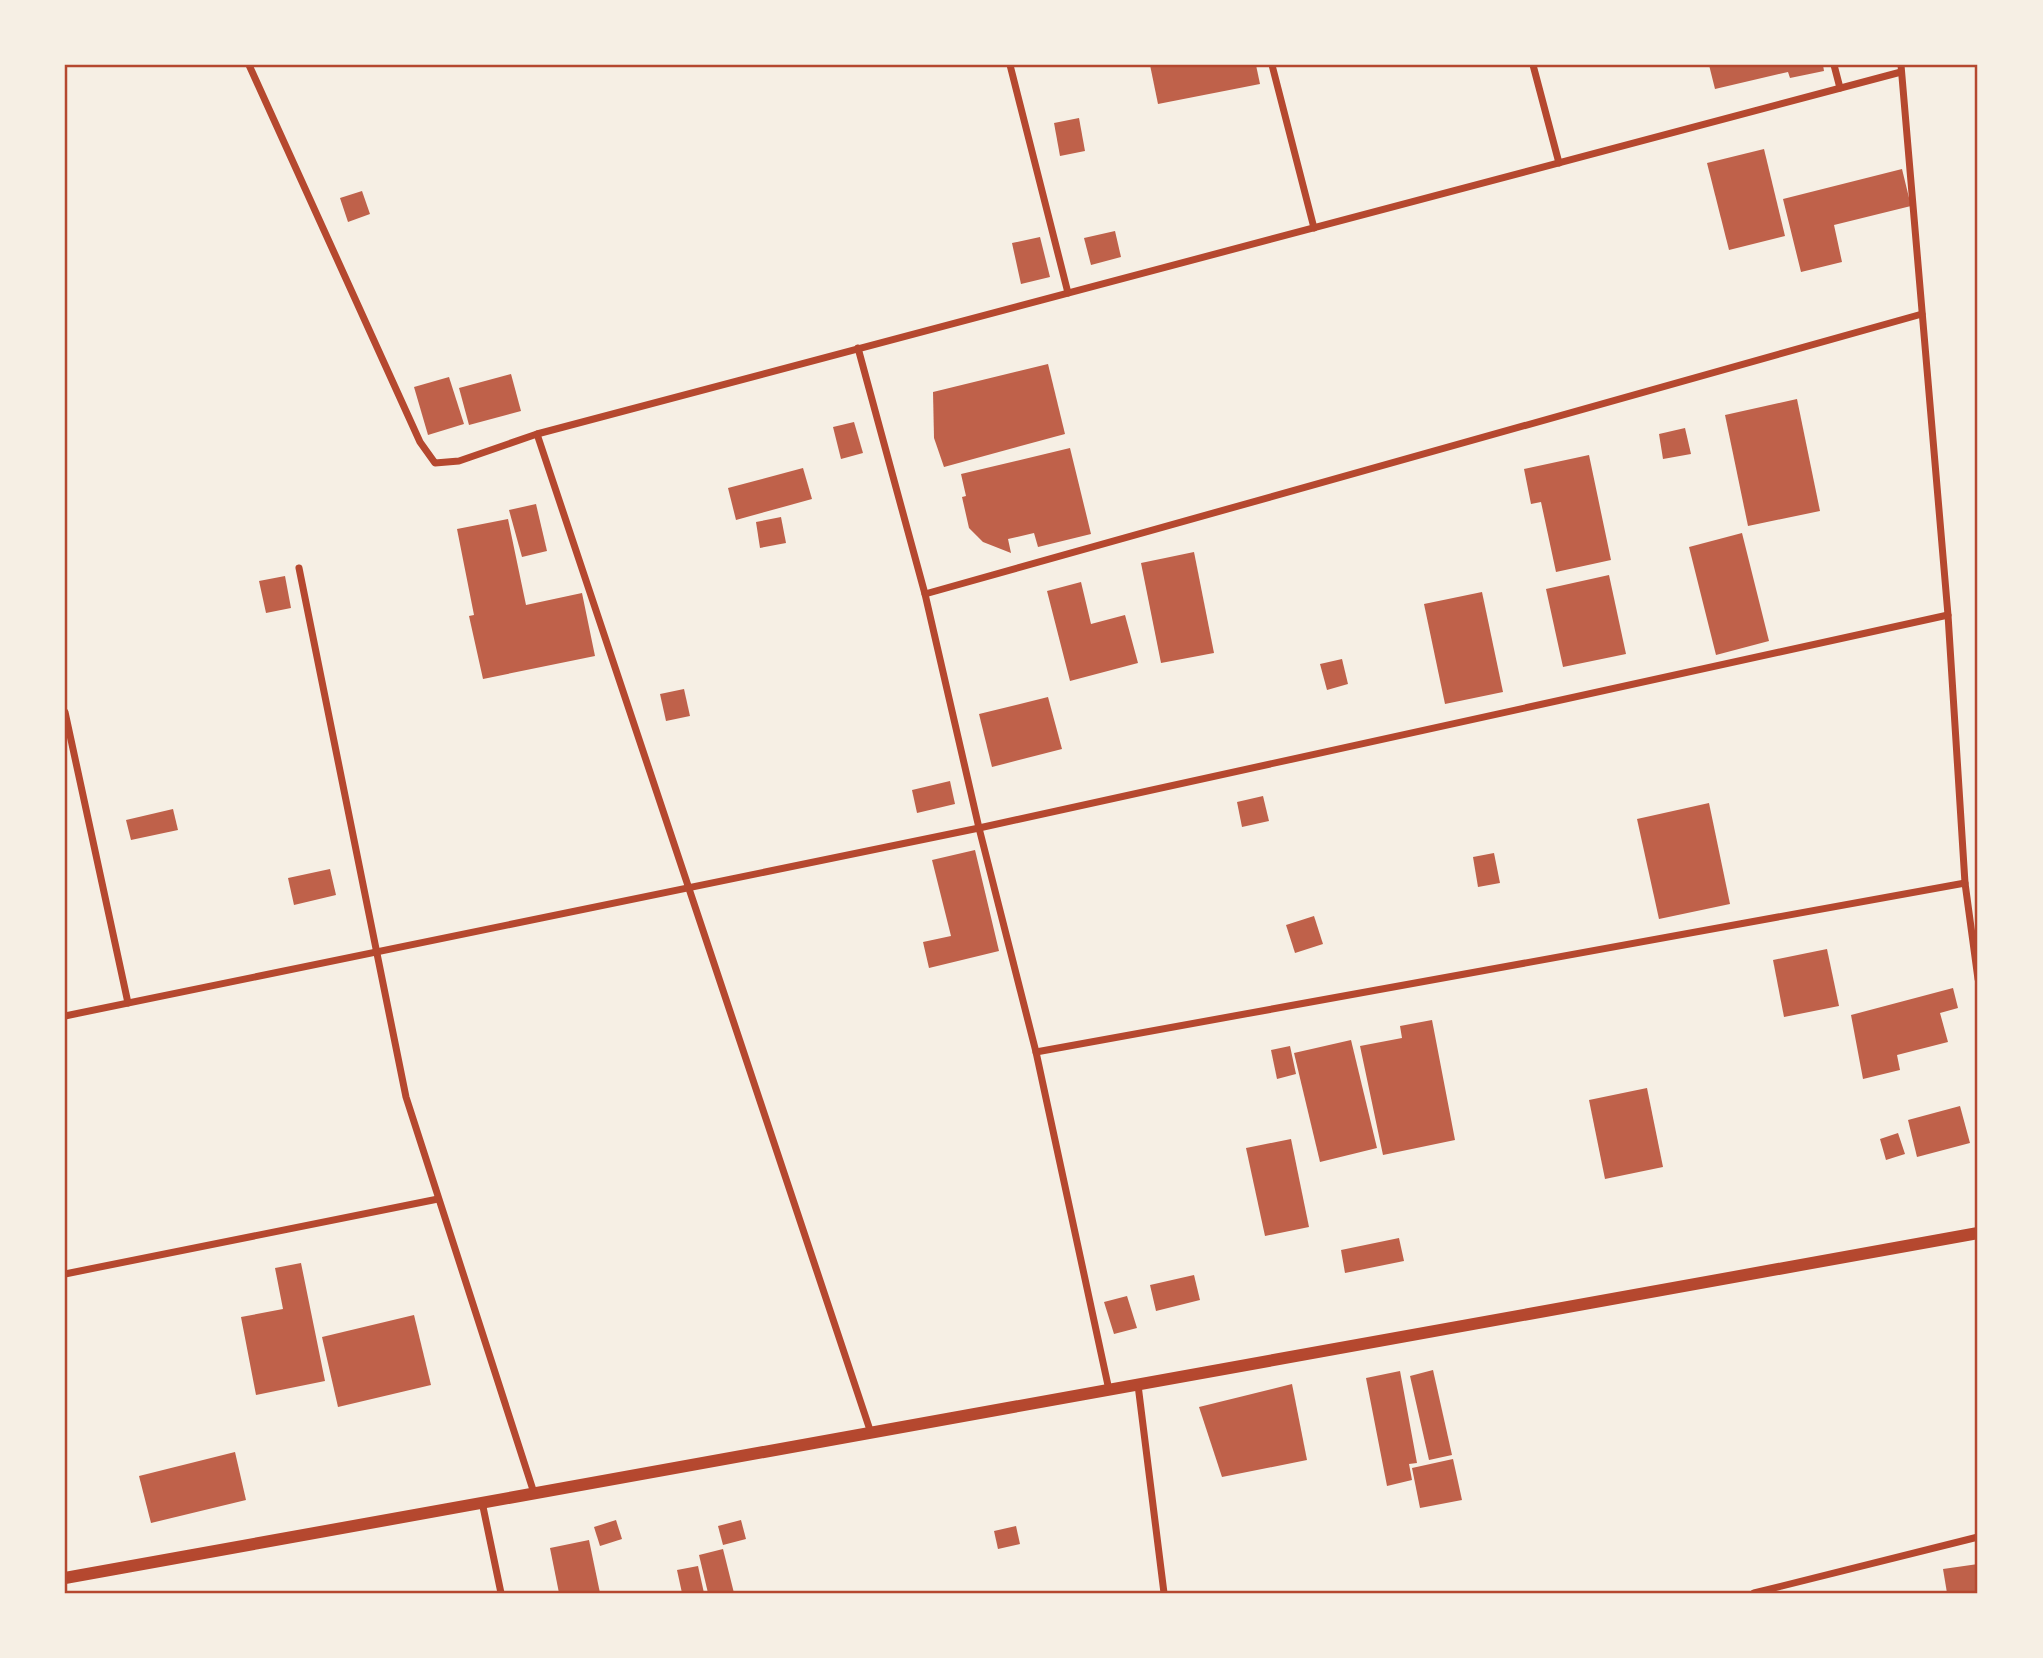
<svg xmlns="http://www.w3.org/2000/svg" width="2043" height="1658" viewBox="0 0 2043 1658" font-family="Quicksand,sans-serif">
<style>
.building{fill:#bf614a}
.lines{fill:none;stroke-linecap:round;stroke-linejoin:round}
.minor{stroke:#b5482f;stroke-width:7}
.tertiary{stroke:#b5482f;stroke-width:12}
.neatline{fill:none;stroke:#b5482f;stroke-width:2.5}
</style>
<rect width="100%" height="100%" fill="#f6efe4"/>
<!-- building -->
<g class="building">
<path d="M 1150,65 L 1256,65 L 1260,84 L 1158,104 Z"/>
<path d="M 1709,65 L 1823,65 L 1824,71 L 1790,78 L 1788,72 L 1715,89 Z"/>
<path d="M 1079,118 L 1085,151 L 1060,156 L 1054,123 Z"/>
<path d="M 1764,149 L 1785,236 L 1729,250 L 1707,163 Z"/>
<path d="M 1902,169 L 1911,206 L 1834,225 L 1842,262 L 1801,272 L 1783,199 Z"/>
<path d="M 362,191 L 370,214 L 348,222 L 340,198 Z"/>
<path d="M 1115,231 L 1121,257 L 1091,265 L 1084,238 Z"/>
<path d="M 1040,237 L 1050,277 L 1021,284 L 1012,243 Z"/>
<path d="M 1048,364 L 1065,434 L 944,467 L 934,438 L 933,392 Z"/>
<path d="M 511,374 L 521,411 L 469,425 L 459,388 Z"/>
<path d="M 449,377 L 464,424 L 428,435 L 414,387 Z"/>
<path d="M 1797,399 L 1820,511 L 1748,526 L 1725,415 Z"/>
<path d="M 854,422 L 863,453 L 841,459 L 833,427 Z"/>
<path d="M 1685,428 L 1691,454 L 1663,459 L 1659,434 Z"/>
<path d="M 1070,448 L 1091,534 L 1038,547 L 1034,533 L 1008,539 L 1011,553 L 983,542 L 969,528 L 962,497 L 966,496 L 961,474 Z"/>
<path d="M 1589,455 L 1611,560 L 1556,572 L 1541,502 L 1531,504 L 1524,469 Z"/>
<path d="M 803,468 L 812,499 L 736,520 L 728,488 Z"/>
<path d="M 536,504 L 547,551 L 522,557 L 509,510 Z"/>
<path d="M 781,517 L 786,543 L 760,548 L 756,522 Z"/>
<path d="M 508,519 L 526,605 L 582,593 L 595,656 L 483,679 L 469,616 L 474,615 L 457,529 Z"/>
<path d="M 1742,533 L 1769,641 L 1716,655 L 1689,547 Z"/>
<path d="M 1194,552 L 1214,653 L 1161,663 L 1141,563 Z"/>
<path d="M 1609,575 L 1626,654 L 1563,667 L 1546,589 Z"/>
<path d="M 285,576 L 291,608 L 266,613 L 259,581 Z"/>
<path d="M 1081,582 L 1091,624 L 1125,615 L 1138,663 L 1070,681 L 1047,591 Z"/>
<path d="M 1482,592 L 1503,692 L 1445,704 L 1424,604 Z"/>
<path d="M 1342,659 L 1348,684 L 1327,690 L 1320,664 Z"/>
<path d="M 684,689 L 690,716 L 666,721 L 660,694 Z"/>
<path d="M 1048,697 L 1062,749 L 992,767 L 979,714 Z"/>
<path d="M 950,781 L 955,804 L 917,813 L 912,790 Z"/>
<path d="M 1263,796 L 1269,821 L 1242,827 L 1237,802 Z"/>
<path d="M 1709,803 L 1730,904 L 1659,919 L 1637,819 Z"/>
<path d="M 173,809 L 178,830 L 131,840 L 126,820 Z"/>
<path d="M 975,850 L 999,951 L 929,968 L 923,942 L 951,936 L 932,860 Z"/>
<path d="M 1494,853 L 1500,883 L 1478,887 L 1473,857 Z"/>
<path d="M 330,869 L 336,895 L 294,905 L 288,878 Z"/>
<path d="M 1314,916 L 1323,944 L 1295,953 L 1286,925 Z"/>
<path d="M 1827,949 L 1839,1006 L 1784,1017 L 1773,960 Z"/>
<path d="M 1953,988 L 1958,1008 L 1940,1013 L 1948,1042 L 1897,1055 L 1900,1070 L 1863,1079 L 1851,1015 Z"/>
<path d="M 1432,1020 L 1455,1140 L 1383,1155 L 1360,1046 L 1402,1038 L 1400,1026 Z"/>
<path d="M 1351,1040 L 1377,1148 L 1320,1162 L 1294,1053 Z"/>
<path d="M 1290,1046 L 1296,1074 L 1277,1079 L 1271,1050 Z"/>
<path d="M 1647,1088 L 1663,1167 L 1605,1179 L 1589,1100 Z"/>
<path d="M 1960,1106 L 1970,1143 L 1917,1157 L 1908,1120 Z"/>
<path d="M 1898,1133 L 1905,1154 L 1886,1160 L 1880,1139 Z"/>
<path d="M 1291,1139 L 1309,1227 L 1265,1236 L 1246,1148 Z"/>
<path d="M 1399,1238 L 1404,1261 L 1345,1273 L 1341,1250 Z"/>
<path d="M 301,1263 L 325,1381 L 256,1395 L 241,1317 L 283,1309 L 275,1268 Z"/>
<path d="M 1194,1275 L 1200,1300 L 1156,1311 L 1150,1285 Z"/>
<path d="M 1127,1296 L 1137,1328 L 1114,1334 L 1104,1302 Z"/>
<path d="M 414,1315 L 431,1385 L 338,1407 L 322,1337 Z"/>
<path d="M 1433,1370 L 1452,1455 L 1429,1460 L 1410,1376 Z"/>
<path d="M 1400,1371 L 1417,1463 L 1409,1464 L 1412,1480 L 1387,1486 L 1366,1378 Z"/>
<path d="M 1292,1384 L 1307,1460 L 1222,1477 L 1199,1407 Z"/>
<path d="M 235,1452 L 246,1500 L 151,1523 L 139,1476 Z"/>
<path d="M 1453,1459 L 1462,1500 L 1420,1508 L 1412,1468 Z"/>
<path d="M 616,1520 L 622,1539 L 600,1546 L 594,1527 Z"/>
<path d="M 741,1520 L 746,1539 L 723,1545 L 718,1526 Z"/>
<path d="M 1016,1526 L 1020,1544 L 998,1549 L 994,1531 Z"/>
<path d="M 589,1540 L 600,1593 L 559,1593 L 550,1548 Z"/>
<path d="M 723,1549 L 734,1593 L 708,1593 L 699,1555 Z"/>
<path d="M 1978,1564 L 1978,1593 L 1947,1593 L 1943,1569 Z"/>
<path d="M 698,1566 L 704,1593 L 682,1593 L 677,1570 Z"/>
</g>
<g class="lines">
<!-- minor -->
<g class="minor">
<path d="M 249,65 L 420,442 L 435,463 L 459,461 L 537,434 L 1901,72"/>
<path d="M 1010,65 L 1068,293"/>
<path d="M 1272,65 L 1314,228"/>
<path d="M 1533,65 L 1559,163"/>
<path d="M 1834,65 L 1840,88"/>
<path d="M 1901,65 L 1948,615 L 1965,883 L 1978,979"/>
<path d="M 858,348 L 925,594 L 979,828 L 1036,1052 L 1109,1390"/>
<path d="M 537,434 L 871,1433"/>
<path d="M 299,568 L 406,1097 L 534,1493"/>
<path d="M 925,594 L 1922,314"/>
<path d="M 65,712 L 128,1003"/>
<path d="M 65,1016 L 979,828 L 1948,615"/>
<path d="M 1036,1052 L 1965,883"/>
<path d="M 65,1274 L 438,1199"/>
<path d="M 1138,1385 L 1164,1593"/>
<path d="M 482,1502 L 501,1593"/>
<path d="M 1754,1593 L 1978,1537"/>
</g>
<!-- tertiary -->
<path class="tertiary" d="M 65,1578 L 1978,1233"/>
</g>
<!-- border -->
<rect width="2043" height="1658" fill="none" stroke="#f6efe4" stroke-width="133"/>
<rect x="66" y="66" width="1910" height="1526" class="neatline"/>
</svg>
